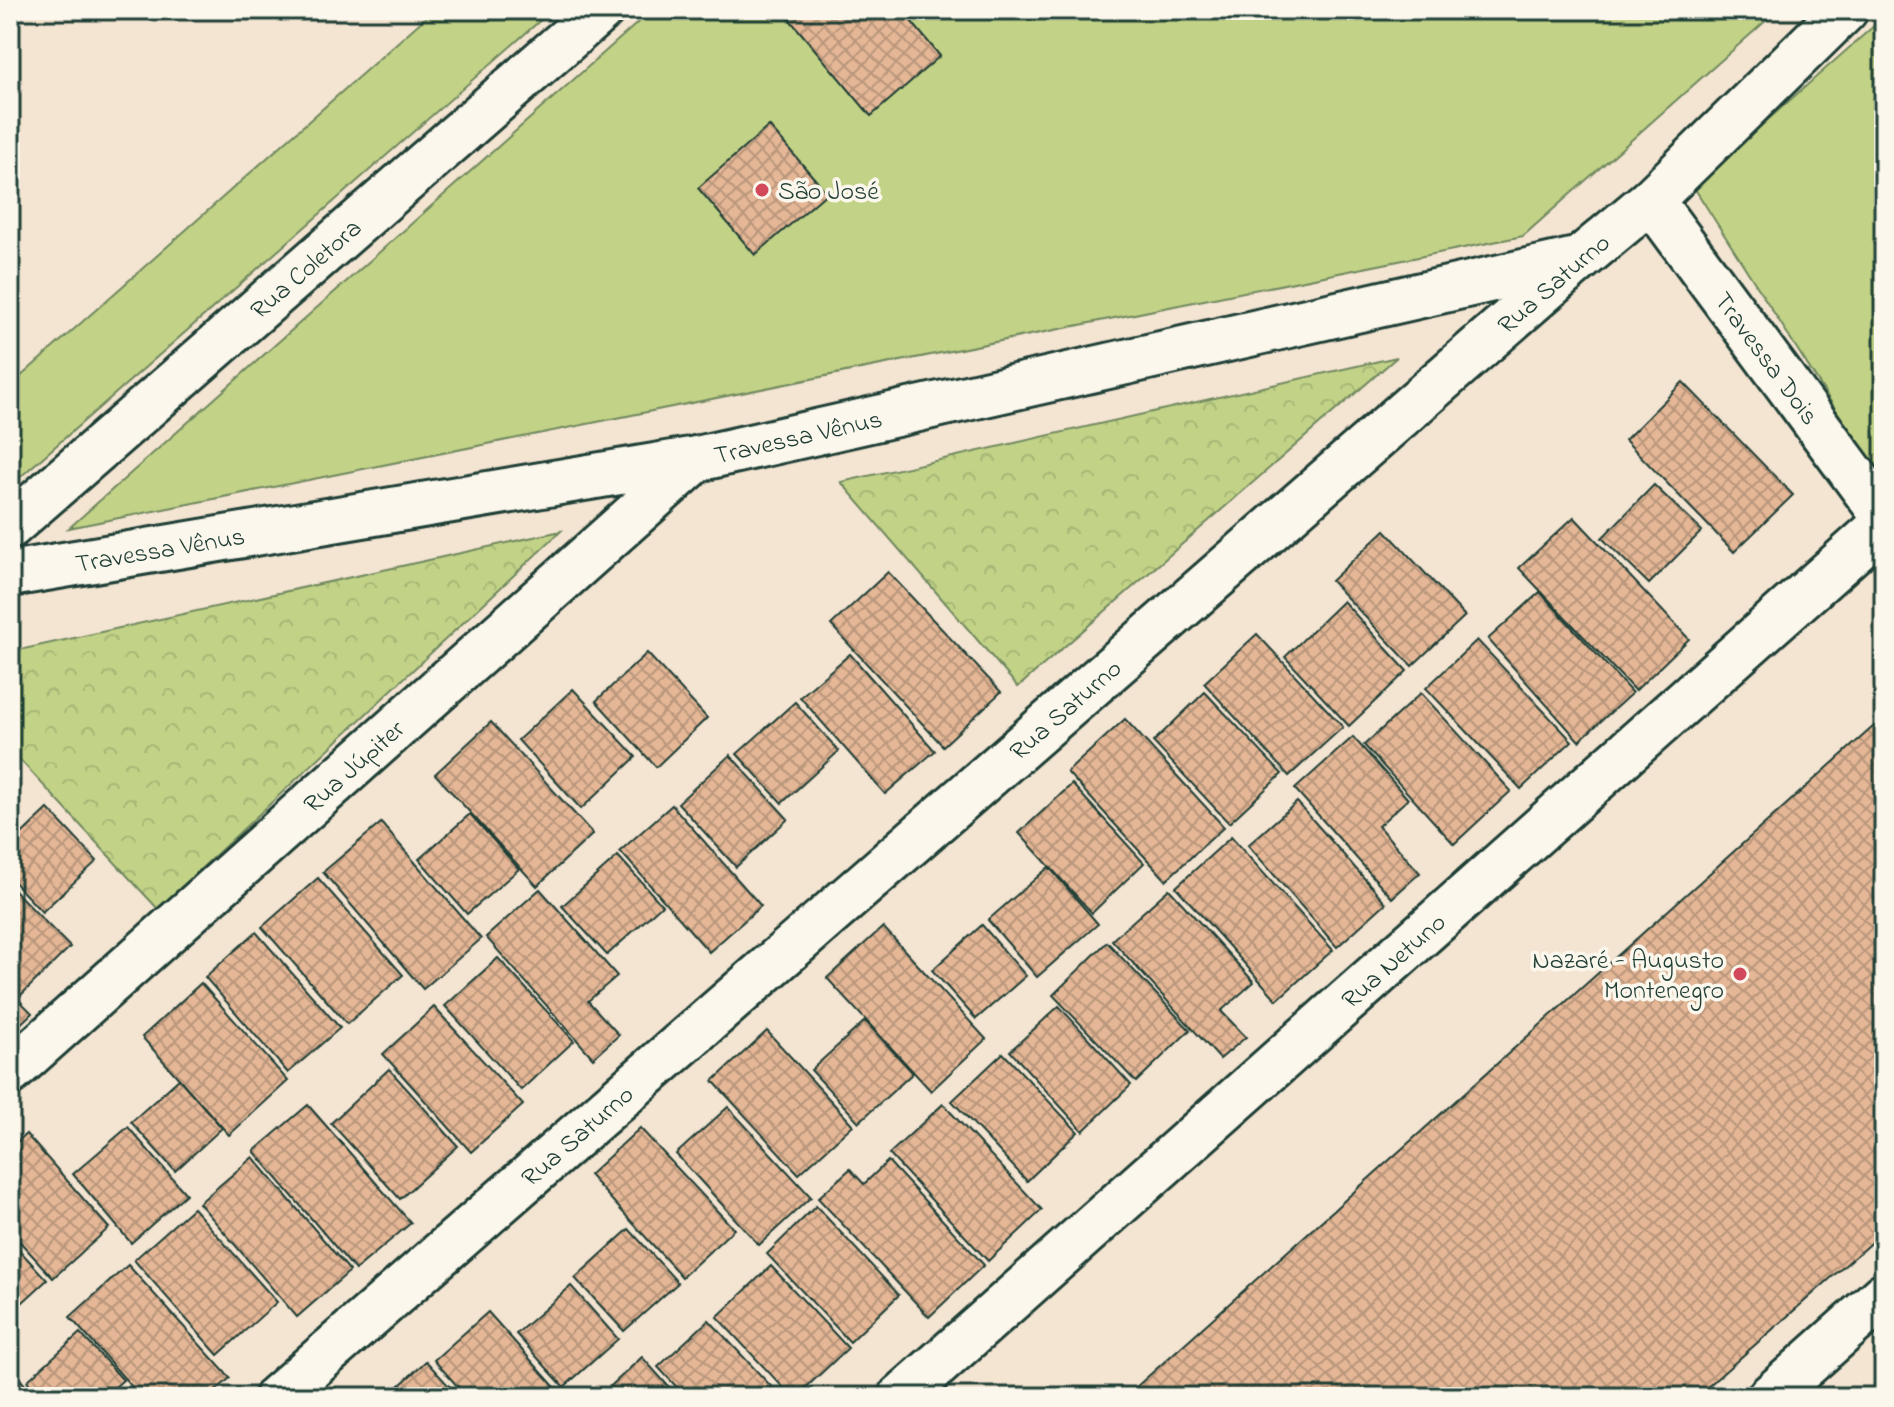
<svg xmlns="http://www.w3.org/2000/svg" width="1894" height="1407" viewBox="0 0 1894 1407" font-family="'Indie Flower',sans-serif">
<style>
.green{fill:#c2d387;stroke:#70885e;stroke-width:2}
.park{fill:url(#park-crowns);stroke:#70885e;stroke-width:2}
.building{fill:url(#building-cross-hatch);stroke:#1f3d34;stroke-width:2}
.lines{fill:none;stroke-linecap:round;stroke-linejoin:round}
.street-casing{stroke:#1f3d34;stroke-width:50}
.secondary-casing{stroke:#1f3d34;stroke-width:50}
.street{stroke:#fbf7ec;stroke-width:44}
.secondary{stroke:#fbf7ec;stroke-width:44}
.poi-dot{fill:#d1495b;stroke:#fbf7ec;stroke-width:3}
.labels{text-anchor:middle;stroke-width:7;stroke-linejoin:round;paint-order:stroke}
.poi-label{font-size:26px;fill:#1f3d34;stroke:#fbf7ec;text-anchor:start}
.street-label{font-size:26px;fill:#1f3d34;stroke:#fbf7ec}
</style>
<defs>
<pattern id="park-crowns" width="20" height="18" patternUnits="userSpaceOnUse" patternTransform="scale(2)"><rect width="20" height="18" fill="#c2d387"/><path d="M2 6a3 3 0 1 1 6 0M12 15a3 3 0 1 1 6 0" fill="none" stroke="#a6b675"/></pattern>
<pattern id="building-cross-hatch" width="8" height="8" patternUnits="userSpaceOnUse" patternTransform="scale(2)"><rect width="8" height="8" fill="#e5b796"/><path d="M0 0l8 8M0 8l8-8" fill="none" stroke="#b9967b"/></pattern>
</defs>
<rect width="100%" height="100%" fill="#f4e4d2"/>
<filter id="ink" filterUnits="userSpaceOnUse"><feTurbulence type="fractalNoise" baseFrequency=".0125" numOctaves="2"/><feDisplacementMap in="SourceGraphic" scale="16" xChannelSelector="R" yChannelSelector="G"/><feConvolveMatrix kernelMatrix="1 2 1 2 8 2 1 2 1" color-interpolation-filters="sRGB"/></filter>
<g filter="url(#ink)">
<!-- green -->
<g class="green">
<path d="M 434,10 L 552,10 L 10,486 L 10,386 Z"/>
<path d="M 652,10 L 1778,10 L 1523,236 L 69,528 Z"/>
<path d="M 1884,17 L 1884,485 L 1693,186 Z"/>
</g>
<!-- park -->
<g class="park">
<path d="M 1397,357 L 1018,687 L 841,482 Z"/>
<path d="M 561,531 L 158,909 L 10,749 L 10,652 Z"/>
</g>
<!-- building -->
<g class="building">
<path d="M 789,10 L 902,10 L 940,56 L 871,116 L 785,14 Z"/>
<path d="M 769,126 L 827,193 L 755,255 L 698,188 Z"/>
<path d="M 1683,382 L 1793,495 L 1734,552 L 1625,440 Z"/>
<path d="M 1654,485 L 1702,531 L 1649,584 L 1602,538 Z"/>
<path d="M 1574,517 L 1689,639 L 1635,691 L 1519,568 Z"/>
<path d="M 1385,530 L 1465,616 L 1412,666 L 1331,581 Z"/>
<path d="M 888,572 L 1001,692 L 943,746 L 831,625 Z"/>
<path d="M 1540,592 L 1632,693 L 1579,741 L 1488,639 Z"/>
<path d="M 1343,601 L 1407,671 L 1349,726 L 1285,657 Z"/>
<path d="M 1257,634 L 1343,727 L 1289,776 L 1204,683 Z"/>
<path d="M 1477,640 L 1572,741 L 1521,789 L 1426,688 Z"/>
<path d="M 647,653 L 707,718 L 656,767 L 596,701 Z"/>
<path d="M 850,654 L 935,751 L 885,794 L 800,697 Z"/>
<path d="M 573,689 L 636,757 L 581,809 L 518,740 Z"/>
<path d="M 1205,692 L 1282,774 L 1229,823 L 1153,742 Z"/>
<path d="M 1421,693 L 1511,791 L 1454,844 L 1364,745 Z"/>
<path d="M 795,702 L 839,751 L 782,803 L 737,754 Z"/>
<path d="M 1884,717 L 1884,1231 L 1696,1397 L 1125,1397 Z"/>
<path d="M 1125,719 L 1224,827 L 1166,880 L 1067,772 Z"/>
<path d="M 491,722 L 593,834 L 537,886 L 435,774 Z"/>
<path d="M 1353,737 L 1408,799 L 1378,826 L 1420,873 L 1392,898 L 1295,789 Z"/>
<path d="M 730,755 L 788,819 L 736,867 L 678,803 Z"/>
<path d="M 1072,784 L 1144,863 L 1092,913 L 1019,833 Z"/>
<path d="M 1297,802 L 1386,903 L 1337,947 L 1248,845 Z"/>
<path d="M 672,805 L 761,906 L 709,952 L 620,851 Z"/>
<path d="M 48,809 L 97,861 L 42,912 L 10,878 L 10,845 Z"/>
<path d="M 470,814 L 519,869 L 467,914 L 419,859 Z"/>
<path d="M 381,823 L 481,939 L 423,989 L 323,872 Z"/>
<path d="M 1231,837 L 1333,950 L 1277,1000 L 1176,887 Z"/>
<path d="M 618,856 L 662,905 L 607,955 L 562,906 Z"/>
<path d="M 1049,867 L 1098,924 L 1037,977 L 988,920 Z"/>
<path d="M 318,878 L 403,975 L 347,1024 L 262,927 Z"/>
<path d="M 10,886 L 70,947 L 21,995 L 10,984 Z"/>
<path d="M 540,889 L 617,976 L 588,1001 L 619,1035 L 593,1058 L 486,937 Z"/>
<path d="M 1169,889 L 1254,982 L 1221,1011 L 1246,1037 L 1220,1059 L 1112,940 Z"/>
<path d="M 982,925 L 1026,976 L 976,1019 L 932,970 Z"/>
<path d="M 883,927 L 986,1039 L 931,1091 L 827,978 Z"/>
<path d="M 256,932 L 340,1028 L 288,1073 L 205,977 Z"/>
<path d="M 1107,942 L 1190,1030 L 1136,1082 L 1053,995 Z"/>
<path d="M 498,958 L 574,1041 L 521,1090 L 445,1006 Z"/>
<path d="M 201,983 L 288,1081 L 229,1135 L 142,1037 Z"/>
<path d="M 10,991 L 32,1013 L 10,1034 Z"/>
<path d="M 1059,1006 L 1131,1085 L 1083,1131 L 1010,1051 Z"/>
<path d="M 434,1007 L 523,1105 L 471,1152 L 383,1054 Z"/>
<path d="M 865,1021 L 913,1073 L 859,1122 L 811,1070 Z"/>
<path d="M 767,1031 L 853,1125 L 799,1174 L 713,1081 Z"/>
<path d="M 1003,1053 L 1078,1132 L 1027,1181 L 952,1101 Z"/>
<path d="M 389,1069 L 458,1146 L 400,1199 L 331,1123 Z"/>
<path d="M 179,1079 L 222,1128 L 175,1171 L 131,1122 Z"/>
<path d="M 943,1104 L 1042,1210 L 988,1261 L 889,1154 Z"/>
<path d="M 308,1105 L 411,1223 L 355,1270 L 254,1151 Z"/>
<path d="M 728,1107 L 811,1197 L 759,1245 L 676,1154 Z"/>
<path d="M 128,1127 L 186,1194 L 131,1243 L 73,1174 Z"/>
<path d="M 640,1128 L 734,1229 L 682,1277 L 589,1175 Z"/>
<path d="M 26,1134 L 109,1228 L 53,1278 L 10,1231 L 10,1148 Z"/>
<path d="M 253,1157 L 350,1271 L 297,1317 L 199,1203 Z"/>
<path d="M 888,1161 L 984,1265 L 929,1317 L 818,1198 L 850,1169 L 864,1184 Z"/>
<path d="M 816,1206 L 899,1295 L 850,1342 L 767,1254 Z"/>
<path d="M 193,1208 L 277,1302 L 218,1355 L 134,1260 Z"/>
<path d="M 629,1229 L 678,1283 L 624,1331 L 575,1278 Z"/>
<path d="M 10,1240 L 47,1280 L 10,1314 Z"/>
<path d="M 128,1265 L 230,1378 L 209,1397 L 141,1397 L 70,1317 Z"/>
<path d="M 771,1266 L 848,1348 L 796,1397 L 792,1397 L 717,1317 Z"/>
<path d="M 571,1286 L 618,1339 L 564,1387 L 516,1334 Z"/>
<path d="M 488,1312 L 560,1393 L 555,1397 L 467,1397 L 434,1360 Z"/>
<path d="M 709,1320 L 781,1397 L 686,1397 L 658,1367 Z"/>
<path d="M 80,1333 L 123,1380 L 104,1397 L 41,1397 L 27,1381 Z"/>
<path d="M 642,1357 L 678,1397 L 599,1397 Z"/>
<path d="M 426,1361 L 459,1397 L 387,1397 Z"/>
<path d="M 11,1369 L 36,1397 L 10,1397 Z"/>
</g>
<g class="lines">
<defs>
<g id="street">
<path id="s1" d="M 1651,200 L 1884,516"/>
<path id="s2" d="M 10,526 L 601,10"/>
<path id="s3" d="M 10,574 L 697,459 L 1572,261"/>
<path id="s4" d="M 10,1072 L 697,459"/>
<path id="s5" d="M 277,1397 L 1579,260 L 1651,200 L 1845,10"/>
<path id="s6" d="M 901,1397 L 1884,524"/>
</g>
<path id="secondary" d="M 1770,1397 L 1884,1295"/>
</defs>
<!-- street casing -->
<use href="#street" class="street-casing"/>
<!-- secondary casing -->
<use href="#secondary" class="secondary-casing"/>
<!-- street -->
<use href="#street" class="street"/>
<!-- secondary -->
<use href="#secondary" class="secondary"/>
</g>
</g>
<!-- markers -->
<g class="poi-dot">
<circle cx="762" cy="190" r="8"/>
<circle cx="1740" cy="974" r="8"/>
</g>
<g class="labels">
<!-- poi labels -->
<g class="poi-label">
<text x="778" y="199">São José</text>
<text x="1724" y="968" text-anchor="end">Nazaré - Augusto<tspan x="1724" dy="30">Montenegro</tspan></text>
</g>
<!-- street labels -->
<g class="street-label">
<text dy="9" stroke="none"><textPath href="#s2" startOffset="392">Rua Coletora</textPath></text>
<text dy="9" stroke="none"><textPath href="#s5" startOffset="1694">Rua Saturno</textPath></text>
<text dy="9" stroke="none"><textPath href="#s1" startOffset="196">Travessa Dois</textPath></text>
<text dy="9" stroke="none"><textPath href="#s3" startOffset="800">Travessa Vênus</textPath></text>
<text dy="9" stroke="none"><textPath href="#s3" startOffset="152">Travessa Vênus</textPath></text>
<text dy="9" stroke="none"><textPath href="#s5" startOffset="1046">Rua Saturno</textPath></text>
<text dy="9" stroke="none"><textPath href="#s4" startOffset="460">Rua Júpiter</textPath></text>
<text dy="9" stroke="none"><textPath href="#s6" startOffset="658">Rua Netuno</textPath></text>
<text dy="9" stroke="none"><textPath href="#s5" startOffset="398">Rua Saturno</textPath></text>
</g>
</g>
<!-- margin -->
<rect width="1894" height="1407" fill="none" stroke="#fbf7ec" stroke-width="40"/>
<rect x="20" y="20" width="1854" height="1367" fill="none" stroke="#1f3d34" stroke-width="3" filter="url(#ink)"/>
</svg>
